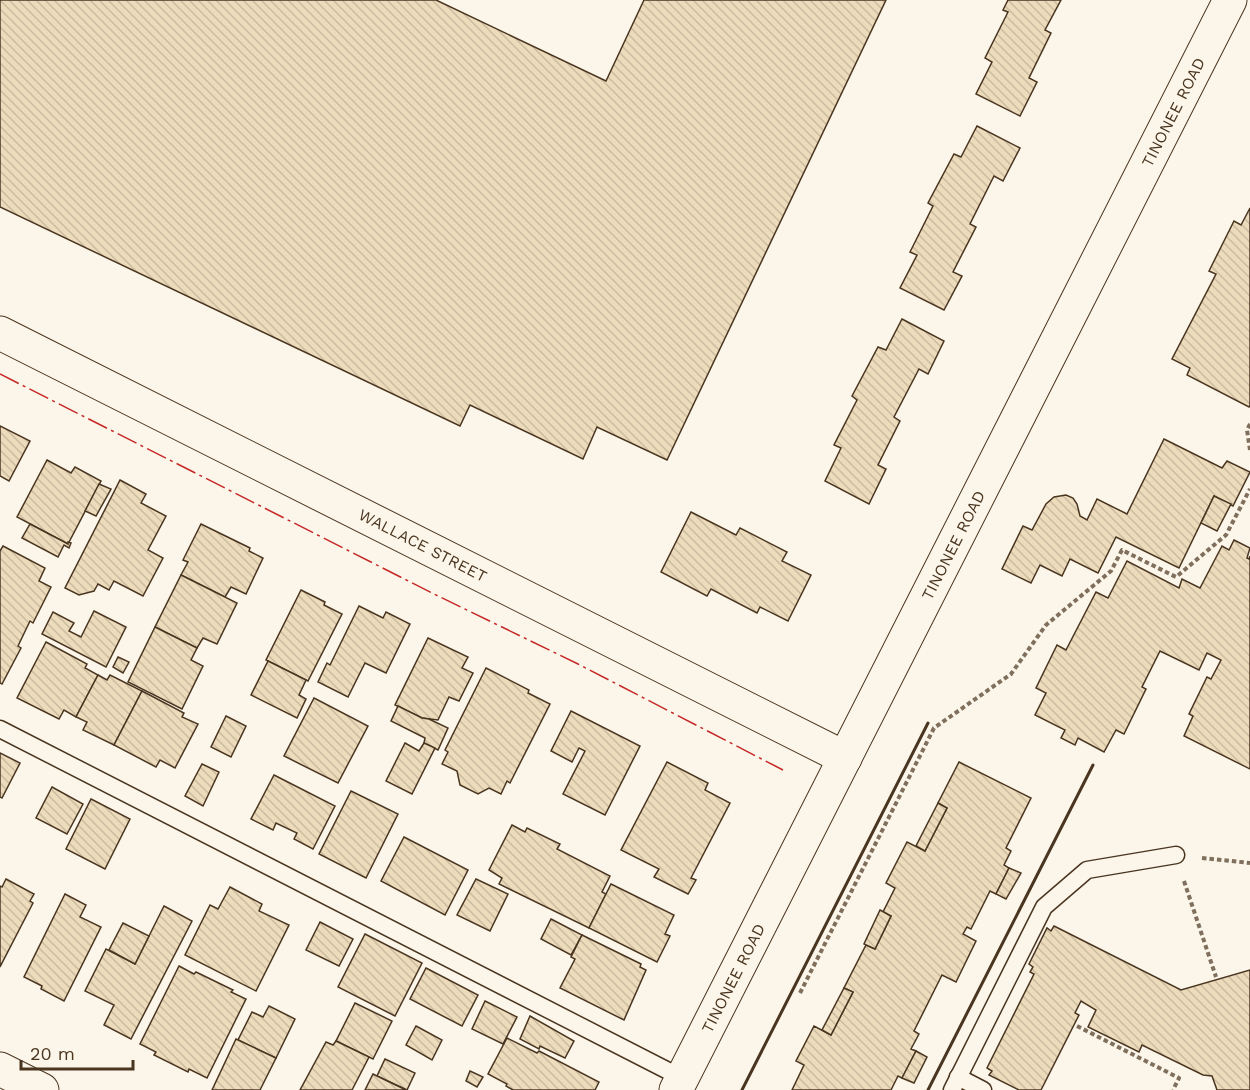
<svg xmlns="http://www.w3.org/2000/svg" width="1250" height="1090" viewBox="0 0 1250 1090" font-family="'Work Sans',sans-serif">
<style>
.building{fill:url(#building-back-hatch);stroke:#4a3520;stroke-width:1.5}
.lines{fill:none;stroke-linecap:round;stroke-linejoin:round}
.lane-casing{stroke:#4a3520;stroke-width:19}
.street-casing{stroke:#4a3520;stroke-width:35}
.path{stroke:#7f6f5c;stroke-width:4;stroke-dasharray:4.5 3;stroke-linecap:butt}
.lane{stroke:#fbf6e9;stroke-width:16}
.street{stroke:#fbf6e9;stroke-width:33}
.wall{stroke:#4a3520;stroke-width:3}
.power{stroke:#c62828;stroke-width:1.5;stroke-dasharray:21 4.5 3 4.5;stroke-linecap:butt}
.labels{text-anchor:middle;stroke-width:4.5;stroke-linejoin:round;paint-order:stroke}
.street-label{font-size:16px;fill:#4a3520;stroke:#fbf6e9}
</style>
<defs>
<pattern id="building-back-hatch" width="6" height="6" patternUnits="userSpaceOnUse" patternTransform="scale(1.5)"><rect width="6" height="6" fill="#ecdcbc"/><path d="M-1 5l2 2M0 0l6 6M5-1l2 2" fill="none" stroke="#ccbda1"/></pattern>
</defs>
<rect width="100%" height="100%" fill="#fbf6e9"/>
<!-- building -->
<g class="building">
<path d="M 0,0 L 436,0 L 606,81 L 644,0 L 886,0 L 667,460 L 597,427 L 583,459 L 470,405 L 460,426 L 0,207 Z"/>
<path d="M 1008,0 L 1061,0 L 1045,30 L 1051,33 L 1029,78 L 1037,82 L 1020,116 L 976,94 L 992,62 L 985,58 L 1008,12 L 1003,10 Z"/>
<path d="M 977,126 L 1020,148 L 1003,181 L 994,176 L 970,224 L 976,227 L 953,272 L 962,276 L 944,310 L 900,288 L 917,255 L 910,252 L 933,206 L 928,203 L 954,154 L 961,157 Z"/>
<path d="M 1250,208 L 1250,405 L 1249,407 L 1187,375 L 1190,368 L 1172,359 L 1216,274 L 1209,271 L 1234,221 L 1241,225 Z"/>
<path d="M 902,319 L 944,341 L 928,374 L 919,369 L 894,417 L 900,421 L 878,465 L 886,469 L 869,504 L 825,481 L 841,448 L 834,445 L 857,400 L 852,396 L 878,347 L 886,350 Z"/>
<path d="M 0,426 L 30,441 L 9,481 L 0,476 Z"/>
<path d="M 1164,439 L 1222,468 L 1227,461 L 1250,472 L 1233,506 L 1214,496 L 1179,568 L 1116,537 L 1098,573 L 1070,559 L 1062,576 L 1040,565 L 1031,583 L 1002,569 L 1023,526 L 1032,530 L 1046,504 L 1054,497 L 1066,495 L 1073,498 L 1077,504 L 1080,516 L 1087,520 L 1097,499 L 1127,514 Z"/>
<path d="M 47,460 L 71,473 L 75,467 L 101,481 L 68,544 L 17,517 Z"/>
<path d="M 120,480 L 146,494 L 141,503 L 166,516 L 148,550 L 163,558 L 143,596 L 114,581 L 109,590 L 98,584 L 94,591 L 79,595 L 65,588 Z"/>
<path d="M 99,484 L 111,489 L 96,516 L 85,511 Z"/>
<path d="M 1214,496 L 1231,504 L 1217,531 L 1201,523 Z"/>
<path d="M 691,512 L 736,535 L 740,528 L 787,552 L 782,561 L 811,575 L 788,621 L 760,607 L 757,613 L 711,589 L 707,596 L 661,572 Z"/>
<path d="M 30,524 L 68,544 L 68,542 L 71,543 L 69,548 L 64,545 L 58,557 L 22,538 Z"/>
<path d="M 201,524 L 250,548 L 249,551 L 263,558 L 246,594 L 231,587 L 225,597 L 181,575 L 188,562 L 183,560 Z"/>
<path d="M 1234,540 L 1250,548 L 1247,558 L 1249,559 L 1250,556 L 1250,769 L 1184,736 L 1193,716 L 1189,714 L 1207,677 L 1211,679 L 1221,660 L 1207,653 L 1199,670 L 1160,651 L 1142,687 L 1146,689 L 1124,734 L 1116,730 L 1104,752 L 1078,738 L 1075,745 L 1061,738 L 1065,730 L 1035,715 L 1046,693 L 1036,688 L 1057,645 L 1066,650 L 1096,592 L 1108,598 L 1127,561 L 1179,588 L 1182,579 L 1200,588 L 1222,546 L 1229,550 Z"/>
<path d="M 3,546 L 45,568 L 39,581 L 51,587 L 33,623 L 30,621 L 18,646 L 21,648 L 2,684 L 0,683 L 0,551 Z"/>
<path d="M 181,575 L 237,603 L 217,644 L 203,638 L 197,648 L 155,627 Z"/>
<path d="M 301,590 L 325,602 L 324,605 L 342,614 L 308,681 L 266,660 Z"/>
<path d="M 359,606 L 383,618 L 386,612 L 410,624 L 386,673 L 365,663 L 348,697 L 318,682 L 327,663 L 330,665 Z"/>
<path d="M 94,611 L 126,627 L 106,667 L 42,634 L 53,612 L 74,623 L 69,631 L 81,637 Z"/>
<path d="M 155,627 L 197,648 L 191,660 L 203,666 L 182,709 L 128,682 Z"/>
<path d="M 428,638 L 468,657 L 462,668 L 473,673 L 459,701 L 449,697 L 438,720 L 422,718 L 395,705 Z"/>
<path d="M 46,642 L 87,664 L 85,668 L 98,675 L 76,717 L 64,710 L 59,719 L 17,698 Z"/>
<path d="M 118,657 L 129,662 L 123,673 L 113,667 Z"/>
<path d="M 268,661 L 306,680 L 299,695 L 306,699 L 297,718 L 251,695 Z"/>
<path d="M 486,668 L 529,690 L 528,693 L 550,704 L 510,783 L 507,781 L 501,794 L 489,788 L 478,794 L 460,785 L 457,771 L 442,764 L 448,752 L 445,750 Z"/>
<path d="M 98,675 L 107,680 L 110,675 L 142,691 L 114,745 L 83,730 L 87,722 L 76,717 Z"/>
<path d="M 142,691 L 184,713 L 182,717 L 198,724 L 175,768 L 160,760 L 156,767 L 114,745 Z"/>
<path d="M 314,698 L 368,726 L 338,783 L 284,756 Z"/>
<path d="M 398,706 L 422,718 L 429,719 L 448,728 L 438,750 L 424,743 L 425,738 L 391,721 Z"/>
<path d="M 571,711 L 640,746 L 605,815 L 563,794 L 585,751 L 579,748 L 572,762 L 551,751 Z"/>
<path d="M 226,716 L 246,726 L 231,757 L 211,747 Z"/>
<path d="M 405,743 L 419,751 L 424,743 L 435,748 L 412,794 L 386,781 Z"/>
<path d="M 0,753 L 20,763 L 2,798 L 0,797 Z"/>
<path d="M 667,762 L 708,783 L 705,790 L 730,803 L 691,878 L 696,880 L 688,894 L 654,877 L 659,869 L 621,850 Z"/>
<path d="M 959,762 L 1031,798 L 1006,848 L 1011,851 L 1004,865 L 1009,868 L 996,894 L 990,891 L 971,929 L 967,927 L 963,934 L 976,941 L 956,982 L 942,975 L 914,1031 L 919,1034 L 911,1049 L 916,1051 L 902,1078 L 898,1076 L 891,1090 L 792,1090 L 804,1065 L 796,1061 L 814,1026 L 831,1035 L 853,992 L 844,988 L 866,945 L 875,949 L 891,916 L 883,912 L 895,888 L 886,883 L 907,842 L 925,851 L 947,808 L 938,803 Z"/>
<path d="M 202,764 L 219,772 L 203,806 L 185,796 Z"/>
<path d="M 274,775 L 335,806 L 313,849 L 294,839 L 297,833 L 276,823 L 273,830 L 251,819 Z"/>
<path d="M 52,787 L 83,804 L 67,834 L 36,818 Z"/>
<path d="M 351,791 L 398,814 L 366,878 L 319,854 Z"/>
<path d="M 91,799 L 130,819 L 105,869 L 66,849 Z"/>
<path d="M 938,803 L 947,808 L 925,851 L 916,846 Z"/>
<path d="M 512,825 L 525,832 L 527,828 L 560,844 L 557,849 L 610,876 L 602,892 L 606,894 L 589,928 L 499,884 L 502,878 L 489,870 Z"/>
<path d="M 404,837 L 468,870 L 445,915 L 381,881 Z"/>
<path d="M 1009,868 L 1021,873 L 1006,899 L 996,894 Z"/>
<path d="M 6,879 L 34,894 L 30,901 L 33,903 L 0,967 L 0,886 L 2,887 Z"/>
<path d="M 476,879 L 508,894 L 490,931 L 457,915 Z"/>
<path d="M 611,884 L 674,915 L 665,934 L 670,936 L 657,962 L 589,928 Z"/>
<path d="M 230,887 L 262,904 L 259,911 L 289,925 L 256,991 L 185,955 L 210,905 L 218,909 Z"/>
<path d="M 65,894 L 86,905 L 80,917 L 101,927 L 64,1001 L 41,989 L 42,986 L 24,977 Z"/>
<path d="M 164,906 L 192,921 L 131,1039 L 104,1025 L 114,1005 L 85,991 L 106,949 L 135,964 Z"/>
<path d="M 880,910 L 891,916 L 875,949 L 864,944 Z"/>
<path d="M 551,919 L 582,935 L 571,955 L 541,939 Z"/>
<path d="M 320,922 L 353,939 L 339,966 L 306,950 Z"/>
<path d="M 123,923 L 149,936 L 135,964 L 109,950 Z"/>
<path d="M 1054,926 L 1181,990 L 1250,970 L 1250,1090 L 1217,1090 L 1212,1076 L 1203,1075 L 1142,1045 L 1139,1052 L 1088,1027 L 1096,1010 L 1081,1001 L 1075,1013 L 1079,1015 L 1041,1090 L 1019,1090 L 989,1075 L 992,1071 L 987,1068 L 1034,974 L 1030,972 L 1033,967 L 1029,964 L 1047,928 L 1051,931 Z"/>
<path d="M 365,934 L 422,963 L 395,1016 L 338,987 Z"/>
<path d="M 582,935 L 641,964 L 640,967 L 646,970 L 624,1020 L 560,988 L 575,959 L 571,957 Z"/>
<path d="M 179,966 L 194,974 L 196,972 L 233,990 L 231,992 L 246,999 L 207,1078 L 189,1069 L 188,1072 L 154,1055 L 156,1052 L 140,1044 Z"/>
<path d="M 426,968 L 478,995 L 462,1026 L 410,999 Z"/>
<path d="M 844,988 L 853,992 L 831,1035 L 822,1030 Z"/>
<path d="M 485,1001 L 517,1017 L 503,1044 L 472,1029 Z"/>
<path d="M 355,1003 L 392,1021 L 373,1059 L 336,1041 Z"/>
<path d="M 269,1006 L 295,1019 L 276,1058 L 238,1040 L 252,1012 L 263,1017 Z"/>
<path d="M 530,1016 L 574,1041 L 565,1058 L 540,1046 L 539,1049 L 520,1039 Z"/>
<path d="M 416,1026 L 442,1040 L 432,1060 L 406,1045 Z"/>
<path d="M 507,1038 L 537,1053 L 539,1051 L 599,1082 L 595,1090 L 513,1090 L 506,1086 L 507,1084 L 488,1074 Z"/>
<path d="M 236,1039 L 276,1058 L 260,1090 L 212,1090 Z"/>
<path d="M 336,1041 L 369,1057 L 352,1090 L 300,1090 L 326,1042 L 333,1045 Z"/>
<path d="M 916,1051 L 927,1057 L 914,1083 L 902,1078 Z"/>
<path d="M 385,1059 L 415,1073 L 407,1090 L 377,1076 Z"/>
<path d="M 470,1071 L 483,1077 L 477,1087 L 466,1081 Z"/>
<path d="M 373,1074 L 377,1076 L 406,1090 L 365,1090 Z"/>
</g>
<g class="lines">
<defs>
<g id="lane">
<path d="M 0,729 L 682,1078"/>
<path d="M 958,1077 L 983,1090"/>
<path d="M 952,1090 L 1044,907 L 1087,870 L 1176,855"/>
</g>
<g id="street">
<path d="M 0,333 L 845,758"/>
<path d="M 0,1069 L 42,1090"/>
<path d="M 676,1090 L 1230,0"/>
</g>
</defs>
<!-- lane casing -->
<use href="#lane" class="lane-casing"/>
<!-- street casing -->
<use href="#street" class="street-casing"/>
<!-- path -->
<g class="path">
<path d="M 1250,424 L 1247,430 L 1250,450"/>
<path d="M 1202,858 L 1250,863"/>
<path d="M 1184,881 L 1216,977"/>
<path d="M 800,993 L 934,728 L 1011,674 L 1046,625 L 1111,571 L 1122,550 L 1176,577 L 1226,535 L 1250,489"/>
<path d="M 1077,1026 L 1179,1078 L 1173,1090"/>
</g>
<!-- lane -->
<use href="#lane" class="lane"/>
<!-- street -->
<use href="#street" class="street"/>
<!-- wall -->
<g class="wall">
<path d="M 742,1090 L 928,723"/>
<path d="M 928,1090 L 1093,765"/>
</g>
<!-- power -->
<path class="power" d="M 0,374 L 434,594 L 578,664 L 783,770"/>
</g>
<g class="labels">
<!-- street labels -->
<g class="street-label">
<text transform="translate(1173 112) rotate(-63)" y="6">TINONEE ROAD</text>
<text transform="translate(423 545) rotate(27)" y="6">WALLACE STREET</text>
<text transform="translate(953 545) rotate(-63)" y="6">TINONEE ROAD</text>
<text transform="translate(733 978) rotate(-63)" y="6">TINONEE ROAD</text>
</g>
</g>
<!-- scale -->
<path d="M21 1060v9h112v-9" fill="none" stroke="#4a3520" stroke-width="3"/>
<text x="30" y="1060" font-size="18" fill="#4a3520" stroke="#fbf6e9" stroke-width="4.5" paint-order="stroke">20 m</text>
</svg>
